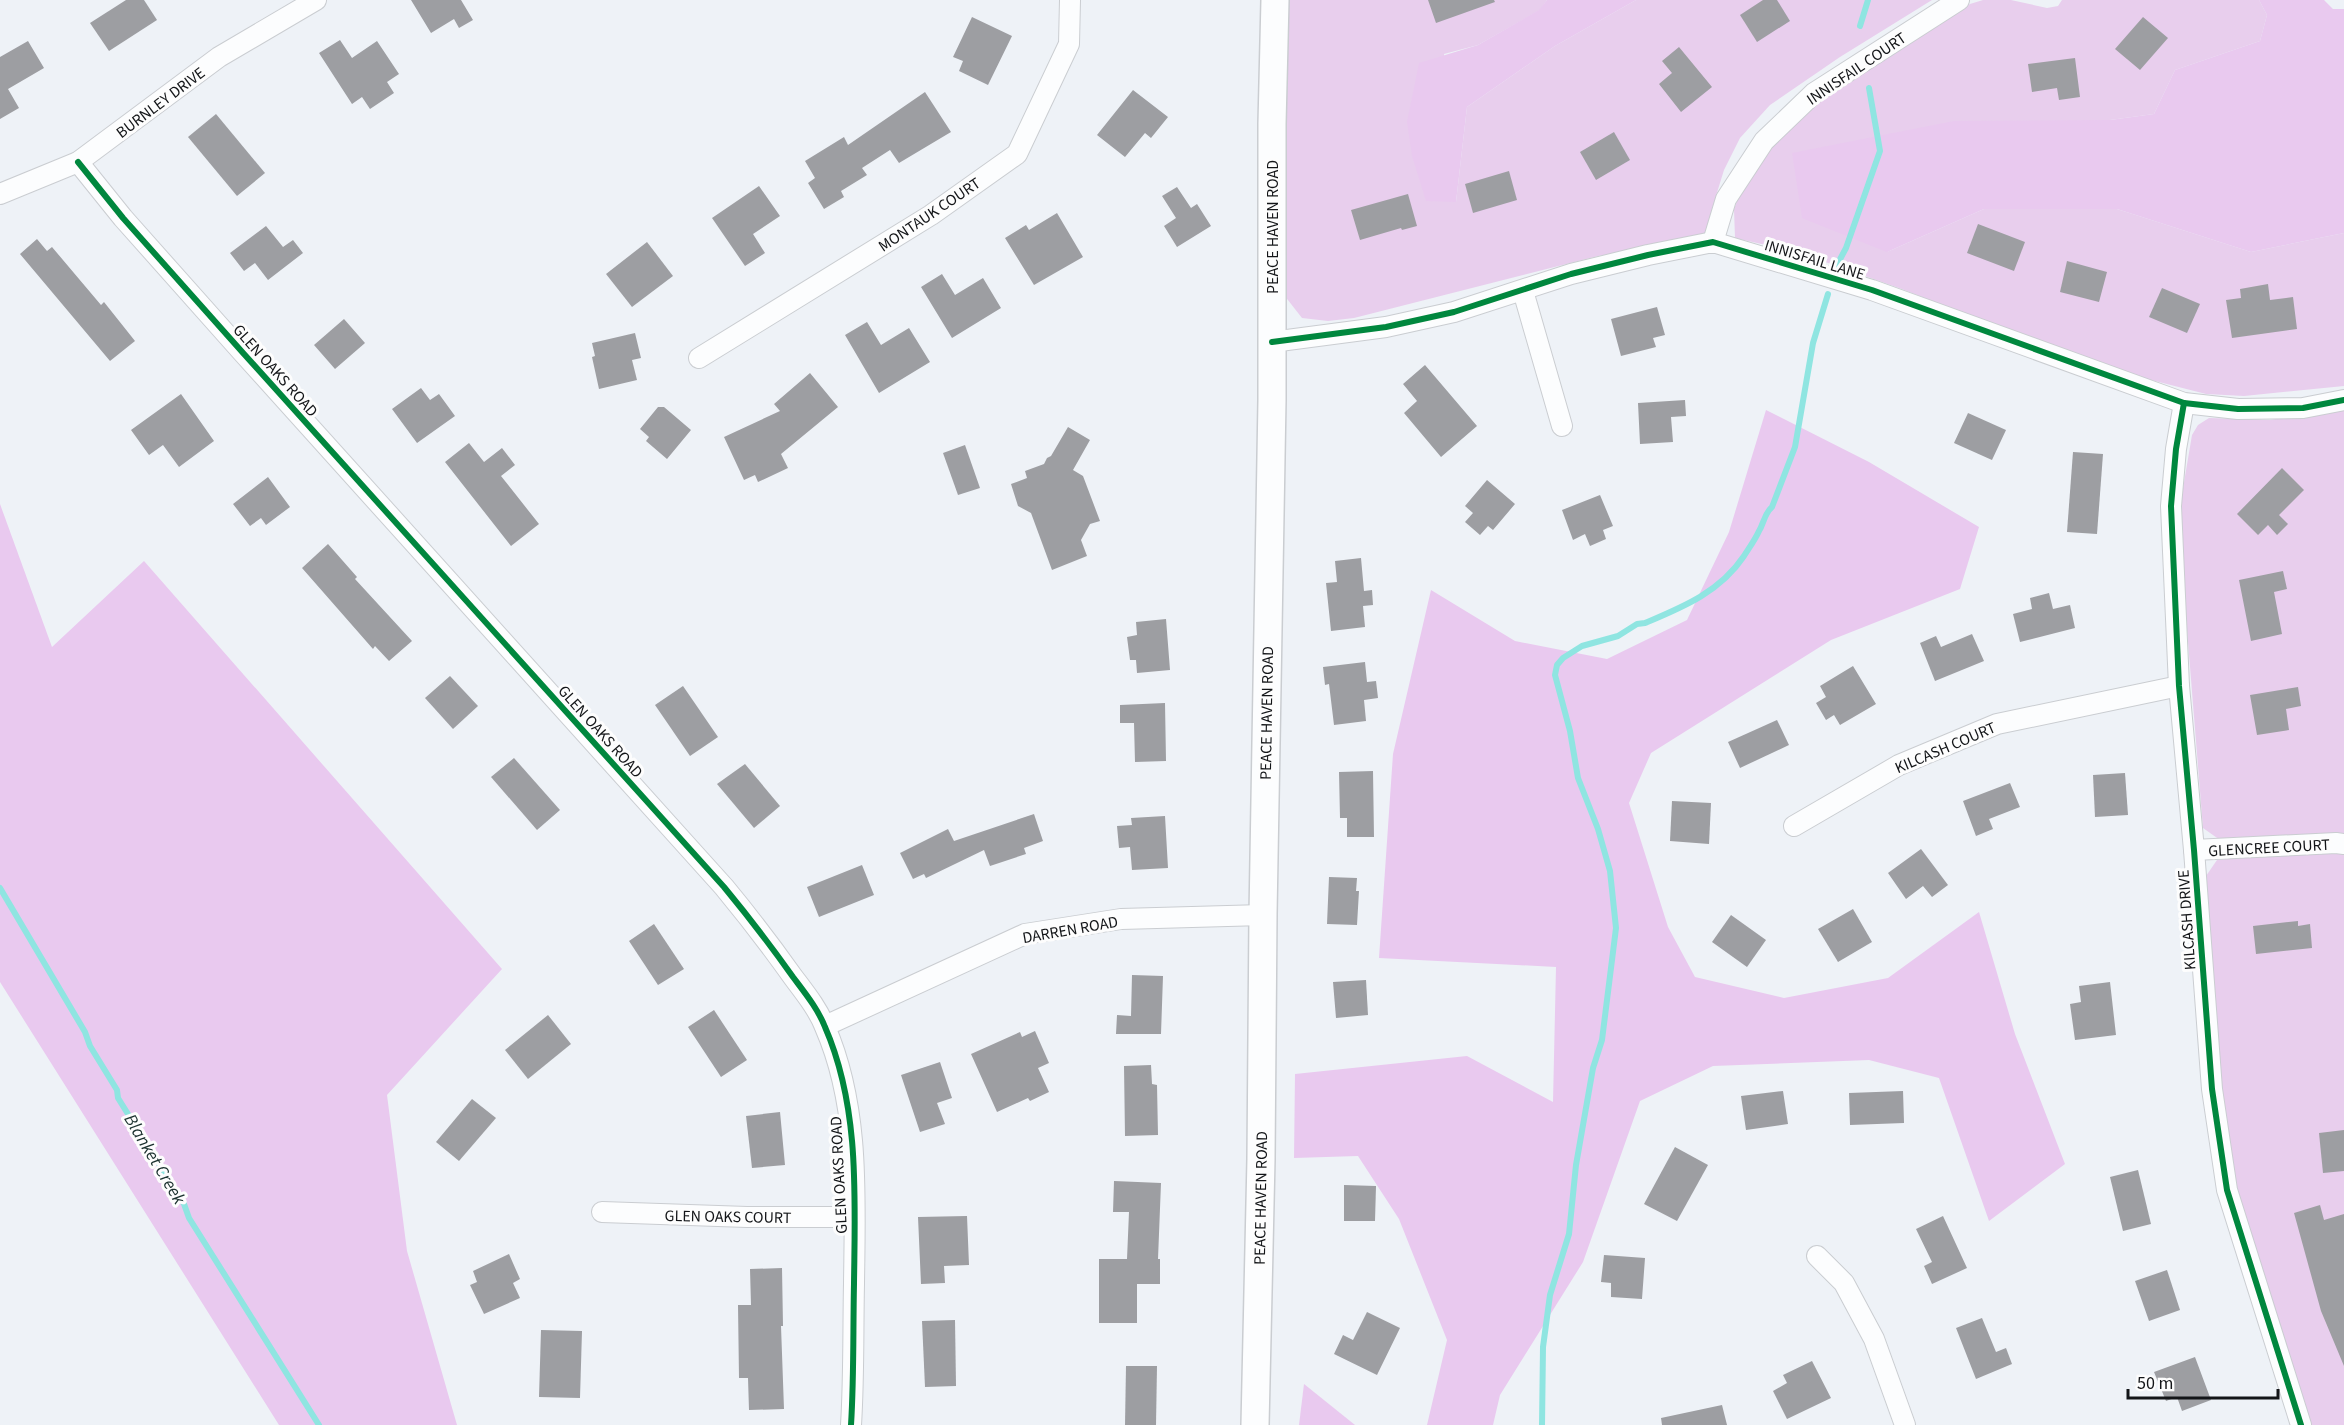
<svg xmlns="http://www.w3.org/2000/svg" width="2344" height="1425" viewBox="0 0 2344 1425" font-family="'Source Sans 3',sans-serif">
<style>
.green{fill:#e8ceed}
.forest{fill:#e9c9ef}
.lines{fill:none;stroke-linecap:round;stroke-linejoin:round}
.stream{stroke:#8fe5e1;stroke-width:6}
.building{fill:#9d9ea2}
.minor-casing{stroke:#cacdd1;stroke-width:22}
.secondary-casing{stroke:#cacdd1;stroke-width:30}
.minor{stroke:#fcfdfe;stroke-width:20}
.secondary{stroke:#fcfdfe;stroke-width:27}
.cycleway-casing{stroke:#fdfdfd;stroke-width:10}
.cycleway{stroke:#00873e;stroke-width:6}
.labels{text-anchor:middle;stroke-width:6;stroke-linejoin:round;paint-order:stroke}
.street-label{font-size:16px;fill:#131518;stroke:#fdfdfd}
.water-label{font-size:18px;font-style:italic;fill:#1a302e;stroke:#fdfdfd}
</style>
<rect width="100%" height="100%" fill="#eef2f7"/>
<!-- green -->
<g class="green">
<path d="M 1287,0 L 1547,0 L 1540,10 L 1478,45 L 1444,54 L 1456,202 L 1467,107 L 1555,46 L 1636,0 L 1932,0 L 1840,57 L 1770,105 L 1740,138 L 1724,170 L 1711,212 L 1711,225 L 1701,238 L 1598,256 L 1354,318 L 1328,321 L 1302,318 L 1284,295 L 1287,174 Z"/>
<path d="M 1983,0 L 2011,0 L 2047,8 L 2058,6 L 2062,0 L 2259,0 L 2267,15 L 2260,41 L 2175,70 L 2154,114 L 2110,120 L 1887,252 L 1984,209 L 2117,209 L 2251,252 L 2344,233 L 2344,386 L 2244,396 L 2206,394 L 2112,370 L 1899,288 L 1797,252 L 1735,238 L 1734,209 L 1747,176 L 1800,112 L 1970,4 Z"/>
<path d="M 2344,407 L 2344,833 L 2220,840 L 2203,828 L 2181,555 L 2181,500 L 2192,435 L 2198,425 L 2209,418 L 2270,420 Z"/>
<path d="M 2323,850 L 2338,851 L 2344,855 L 2344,1425 L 2308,1425 L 2236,1199 L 2220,1105 L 2206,876 L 2217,860 Z"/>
</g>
<!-- forest -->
<g class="forest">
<path d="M 1547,0 L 1636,0 L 1555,46 L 1467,107 L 1456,202 L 1426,201 L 1412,156 L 1407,122 L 1419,63 L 1478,45 L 1539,10 Z"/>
<path d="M 2259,0 L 2324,0 L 2333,9 L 2344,9 L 2344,233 L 2251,252 L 2117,209 L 1984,209 L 1887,252 L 1802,218 L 1792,153 L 1954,121 L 2110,120 L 2154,114 L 2175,70 L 2260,41 L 2267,15 Z"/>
<path d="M 1766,410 L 1869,462 L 1979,527 L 1960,589 L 1831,640 L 1651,753 L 1629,803 L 1668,927 L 1695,977 L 1784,998 L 1888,978 L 1979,912 L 2015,1034 L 2065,1164 L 1989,1221 L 1939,1078 L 1869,1060 L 1713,1066 L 1640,1101 L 1583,1262 L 1500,1395 L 1493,1425 L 1427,1425 L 1447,1340 L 1399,1219 L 1358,1156 L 1294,1158 L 1295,1074 L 1467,1056 L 1553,1102 L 1556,967 L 1379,958 L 1393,754 L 1431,590 L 1515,641 L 1607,659 L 1687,620 L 1729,532 Z"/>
<path d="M 0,504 L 52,647 L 144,561 L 502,969 L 387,1095 L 407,1251 L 457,1425 L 279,1425 L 0,982 Z"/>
<path d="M 1304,1384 L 1355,1425 L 1299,1425 Z"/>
</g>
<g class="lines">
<!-- stream -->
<g class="stream">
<path d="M 1860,26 L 1868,0"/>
<path d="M 1837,265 L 1846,248 L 1880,151 L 1869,88"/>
<path d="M 0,888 L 85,1032 L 90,1046 L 117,1090 L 118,1098 L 184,1204 L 189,1218 L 319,1425"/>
<path d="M 1542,1425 L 1543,1347 L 1550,1295 L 1569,1234 L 1576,1165 L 1593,1068 L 1602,1040 L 1616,928 L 1610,871 L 1598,829 L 1578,778 L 1570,731 L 1555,675 L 1557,665 L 1563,658 L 1582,646 L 1618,636 L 1637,624 L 1645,623 C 1683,607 1720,592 1744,556 C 1749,548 1755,540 1759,531 C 1764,523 1764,514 1772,507 L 1795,447 L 1813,343 L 1828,294"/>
</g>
</g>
<!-- building -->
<g class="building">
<path d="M 126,0 L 144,0 L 157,20 L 109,51 L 90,23 Z"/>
<path d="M 411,0 L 461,0 L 473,20 L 459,28 L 454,19 L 431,33 Z"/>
<path d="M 1428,0 L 1494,0 L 1495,2 L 1436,23 Z"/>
<path d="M 1763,0 L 1777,0 L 1790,21 L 1757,42 L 1740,15 Z"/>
<path d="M 972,17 L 1012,36 L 988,85 L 959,71 L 963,61 L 953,57 Z"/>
<path d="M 2143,17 L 2168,38 L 2140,70 L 2115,49 Z"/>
<path d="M 340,40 L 352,58 L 377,41 L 399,74 L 387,82 L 394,93 L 370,109 L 362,97 L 352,104 L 319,53 Z"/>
<path d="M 28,41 L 44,68 L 8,89 L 19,108 L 0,119 L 0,57 Z"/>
<path d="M 1679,47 L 1712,87 L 1681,112 L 1659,84 L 1672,73 L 1662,61 Z"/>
<path d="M 2075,58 L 2080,97 L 2059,100 L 2057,88 L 2032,92 L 2028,64 Z"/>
<path d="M 1133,90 L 1168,117 L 1151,138 L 1145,133 L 1125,157 L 1097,135 Z"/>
<path d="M 925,92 L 951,132 L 899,163 L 890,150 L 862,168 L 867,175 L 841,191 L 844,197 L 824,209 L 808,183 L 815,178 L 805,161 L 844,137 L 848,145 Z"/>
<path d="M 216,114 L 265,173 L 237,196 L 188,137 Z"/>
<path d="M 1614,132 L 1630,160 L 1596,180 L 1580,152 Z"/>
<path d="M 1509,171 L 1517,200 L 1473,213 L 1465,184 Z"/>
<path d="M 759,186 L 780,216 L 753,234 L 765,253 L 745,266 L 712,218 Z"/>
<path d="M 1177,187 L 1191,208 L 1197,204 L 1211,226 L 1177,247 L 1164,226 L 1176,218 L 1162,196 Z"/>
<path d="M 1408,194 L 1417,226 L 1402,230 L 1401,228 L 1360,240 L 1351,210 Z"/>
<path d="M 1057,213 L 1083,257 L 1034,285 L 1005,238 L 1026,225 L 1029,230 Z"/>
<path d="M 1978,224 L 2025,242 L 2014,271 L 1967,253 Z"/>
<path d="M 266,226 L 283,247 L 293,240 L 303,253 L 268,280 L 255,263 L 244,271 L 230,253 Z"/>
<path d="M 37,239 L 47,251 L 52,247 L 101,305 L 104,302 L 135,341 L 110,361 L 20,254 Z"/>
<path d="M 647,242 L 673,276 L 632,307 L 606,274 Z"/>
<path d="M 2067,261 L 2107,272 L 2099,302 L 2060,292 Z"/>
<path d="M 942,274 L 955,295 L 983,278 L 1001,308 L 952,338 L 921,287 Z"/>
<path d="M 2268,284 L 2270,300 L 2293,297 L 2297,329 L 2232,338 L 2226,300 L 2241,298 L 2240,289 Z"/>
<path d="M 2162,288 L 2200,304 L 2187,333 L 2149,317 Z"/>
<path d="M 1657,307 L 1665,335 L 1653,338 L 1656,347 L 1621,356 L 1611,319 Z"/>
<path d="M 344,319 L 365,343 L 335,369 L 314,345 Z"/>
<path d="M 867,322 L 881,345 L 909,328 L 930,362 L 879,393 L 845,335 Z"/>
<path d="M 635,333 L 641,358 L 632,360 L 637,380 L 599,389 L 592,357 L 595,356 L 592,343 Z"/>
<path d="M 1425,365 L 1477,426 L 1441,457 L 1404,413 L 1417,401 L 1403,384 Z"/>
<path d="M 810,373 L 838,407 L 781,454 L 788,468 L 758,482 L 755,475 L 744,480 L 724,437 L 780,411 L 774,404 Z"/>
<path d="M 421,388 L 430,400 L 439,394 L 455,416 L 417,443 L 392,409 Z"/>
<path d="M 181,394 L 214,441 L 179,467 L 163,445 L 149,455 L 131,430 Z"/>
<path d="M 1685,400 L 1686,416 L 1671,417 L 1673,442 L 1640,444 L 1638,403 Z"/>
<path d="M 658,407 L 664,407 L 691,430 L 667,459 L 646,441 L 649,437 L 640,429 Z"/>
<path d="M 1968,413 L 2006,430 L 1992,460 L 1954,443 Z"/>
<path d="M 1068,427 L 1090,440 L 1073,470 L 1083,476 L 1100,521 L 1090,524 L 1081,540 L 1087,556 L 1052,570 L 1031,513 L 1018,506 L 1011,484 L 1027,478 L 1025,471 L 1044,464 L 1047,458 L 1051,456 Z"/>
<path d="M 469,443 L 484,462 L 502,448 L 515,465 L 501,476 L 539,524 L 511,546 L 445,462 Z"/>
<path d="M 965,445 L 980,488 L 958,495 L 943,453 Z"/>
<path d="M 2073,452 L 2103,454 L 2097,534 L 2067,532 Z"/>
<path d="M 2282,468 L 2304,490 L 2279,515 L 2288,524 L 2277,535 L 2268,525 L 2258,535 L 2237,514 Z"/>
<path d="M 268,477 L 290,507 L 266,525 L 261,518 L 250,526 L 233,504 Z"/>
<path d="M 1487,480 L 1515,504 L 1493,530 L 1488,526 L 1480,535 L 1465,522 L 1473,513 L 1465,506 Z"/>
<path d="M 1600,495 L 1613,526 L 1603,530 L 1606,539 L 1590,546 L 1585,534 L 1573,540 L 1562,510 Z"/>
<path d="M 328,544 L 357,577 L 355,579 L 412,641 L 389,661 L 375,646 L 373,649 L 302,568 Z"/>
<path d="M 1361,558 L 1364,591 L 1372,590 L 1373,605 L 1363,606 L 1365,627 L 1331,631 L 1326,583 L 1337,582 L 1335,561 Z"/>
<path d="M 2283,571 L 2287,589 L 2274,592 L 2282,634 L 2251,641 L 2239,580 Z"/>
<path d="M 2049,593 L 2053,609 L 2070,605 L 2075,628 L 2020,642 L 2013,614 L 2032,609 L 2030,598 Z"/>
<path d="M 1166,619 L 1170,670 L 1137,673 L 1136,660 L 1130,660 L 1127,637 L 1137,635 L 1136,622 Z"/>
<path d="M 1972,634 L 1984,661 L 1935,681 L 1920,643 L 1936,636 L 1941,647 Z"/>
<path d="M 1365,662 L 1367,682 L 1376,681 L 1378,698 L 1364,700 L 1366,721 L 1334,725 L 1329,684 L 1325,685 L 1323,667 Z"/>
<path d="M 1853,666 L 1876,704 L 1840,725 L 1834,715 L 1826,720 L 1816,703 L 1826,697 L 1820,686 Z"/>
<path d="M 450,676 L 478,706 L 453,729 L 425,698 Z"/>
<path d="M 683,686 L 718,737 L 690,756 L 655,705 Z"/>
<path d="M 2298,687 L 2301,706 L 2286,709 L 2289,730 L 2257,735 L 2250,695 Z"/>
<path d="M 1165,703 L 1166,761 L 1135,762 L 1134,723 L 1120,723 L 1120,705 Z"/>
<path d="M 1777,720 L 1789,745 L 1740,768 L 1728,742 Z"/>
<path d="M 514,758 L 560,810 L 537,830 L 491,777 Z"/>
<path d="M 745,764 L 780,806 L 754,828 L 717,784 Z"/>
<path d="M 1373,771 L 1374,837 L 1347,837 L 1347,818 L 1340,818 L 1339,772 Z"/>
<path d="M 2125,773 L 2128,815 L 2095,817 L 2093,775 Z"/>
<path d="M 2010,783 L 2020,807 L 1989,819 L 1993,829 L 1976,836 L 1963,801 Z"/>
<path d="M 1672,801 L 1711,803 L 1709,844 L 1670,841 Z"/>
<path d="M 1034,814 L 1043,841 L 1024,848 L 1026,854 L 990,866 L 984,850 L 926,878 L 924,874 L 913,879 L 900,853 L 948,829 L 954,841 Z"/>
<path d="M 1165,816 L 1168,868 L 1132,870 L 1130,847 L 1119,848 L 1117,826 L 1132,825 L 1131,818 Z"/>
<path d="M 1921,849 L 1948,885 L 1932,897 L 1923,886 L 1906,899 L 1888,873 Z"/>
<path d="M 862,865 L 874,895 L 819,917 L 807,887 Z"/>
<path d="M 1329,877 L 1357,878 L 1356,891 L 1359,891 L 1357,925 L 1327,924 Z"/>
<path d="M 1853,909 L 1872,942 L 1838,962 L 1818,929 Z"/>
<path d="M 1731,915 L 1766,940 L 1747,967 L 1712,942 Z"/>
<path d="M 2298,921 L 2298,926 L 2310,924 L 2312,948 L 2256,954 L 2253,926 Z"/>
<path d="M 654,924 L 684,969 L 658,985 L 629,941 Z"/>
<path d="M 1132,975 L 1163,976 L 1161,1034 L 1116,1034 L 1117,1015 L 1131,1016 Z"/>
<path d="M 1366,980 L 1368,1015 L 1336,1018 L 1333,982 Z"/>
<path d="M 2110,982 L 2116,1035 L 2075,1040 L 2070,1004 L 2081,1002 L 2079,986 Z"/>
<path d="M 714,1010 L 747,1060 L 721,1077 L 688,1027 Z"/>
<path d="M 548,1015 L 571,1044 L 528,1079 L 505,1050 Z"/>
<path d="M 1035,1031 L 1049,1063 L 1038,1068 L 1049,1092 L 1030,1101 L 1028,1098 L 997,1112 L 971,1054 L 1020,1032 L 1022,1037 Z"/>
<path d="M 940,1062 L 952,1098 L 937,1103 L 945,1124 L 920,1132 L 901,1075 Z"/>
<path d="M 1151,1065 L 1152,1084 L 1157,1085 L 1158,1135 L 1125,1136 L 1124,1066 Z"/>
<path d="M 1783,1091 L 1788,1124 L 1746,1130 L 1741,1096 Z"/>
<path d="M 1903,1091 L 1904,1123 L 1850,1125 L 1849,1093 Z"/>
<path d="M 472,1099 L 496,1118 L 459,1161 L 436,1142 Z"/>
<path d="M 780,1112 L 785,1165 L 752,1168 L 746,1116 Z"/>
<path d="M 2344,1130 L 2344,1171 L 2323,1173 L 2319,1133 Z"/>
<path d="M 1675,1147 L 1708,1165 L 1677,1221 L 1644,1204 Z"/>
<path d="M 2138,1170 L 2151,1224 L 2123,1231 L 2110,1177 Z"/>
<path d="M 1114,1181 L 1161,1183 L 1158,1259 L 1160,1259 L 1160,1284 L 1137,1284 L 1137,1323 L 1099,1323 L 1099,1259 L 1127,1259 L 1129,1212 L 1113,1212 Z"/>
<path d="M 1344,1185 L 1376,1186 L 1375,1221 L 1344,1221 Z"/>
<path d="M 2320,1205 L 2324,1220 L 2344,1214 L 2344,1366 L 2321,1311 L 2294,1213 Z"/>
<path d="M 967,1216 L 969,1265 L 944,1266 L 945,1283 L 921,1284 L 918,1217 Z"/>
<path d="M 1943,1216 L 1967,1268 L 1932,1284 L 1924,1266 L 1932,1262 L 1916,1229 Z"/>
<path d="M 509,1254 L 520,1279 L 513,1283 L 520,1298 L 484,1314 L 470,1285 L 477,1282 L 473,1271 Z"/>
<path d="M 1604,1255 L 1645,1258 L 1642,1299 L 1611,1297 L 1611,1283 L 1601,1282 Z"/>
<path d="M 782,1268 L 783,1326 L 781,1326 L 784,1409 L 749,1410 L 748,1378 L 739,1378 L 738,1305 L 751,1305 L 750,1269 Z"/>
<path d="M 2167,1270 L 2180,1310 L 2149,1321 L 2135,1281 Z"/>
<path d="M 1367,1312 L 1400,1328 L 1377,1375 L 1334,1354 L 1343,1335 L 1353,1340 Z"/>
<path d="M 1982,1318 L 1996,1352 L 2006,1348 L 2012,1364 L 1976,1379 L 1956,1328 Z"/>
<path d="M 955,1320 L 956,1386 L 925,1387 L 922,1321 Z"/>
<path d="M 541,1330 L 582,1331 L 580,1398 L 539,1397 Z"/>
<path d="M 2195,1357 L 2211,1400 L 2182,1411 L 2177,1397 L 2166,1401 L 2154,1372 Z"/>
<path d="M 1812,1361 L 1831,1398 L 1787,1419 L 1773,1391 L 1787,1383 L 1783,1375 Z"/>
<path d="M 1126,1366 L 1157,1366 L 1156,1425 L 1125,1425 Z"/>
<path d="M 1722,1405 L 1727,1425 L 1662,1425 L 1661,1418 Z"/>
</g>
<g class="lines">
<defs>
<g id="minor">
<path d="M 78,162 L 123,218 L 244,354 L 724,887 C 748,916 771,946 793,977 C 805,993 818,1009 825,1027 C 860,1107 855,1198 854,1284 C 853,1331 854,1378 851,1425"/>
<path d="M 0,194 L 78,162 L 219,57 L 316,0"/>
<path d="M 1713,242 L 1726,199 L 1764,141 L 1814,93 L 1959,0"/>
<path d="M 1523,291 L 1562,426"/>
<path d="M 1272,342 L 1386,327 L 1454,312 L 1571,274 L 1648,255 L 1713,242 L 1872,290 L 2184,403 L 2238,409 L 2303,408 L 2344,400"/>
<path d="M 699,358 L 931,215 L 1017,154 L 1069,44 L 1070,0"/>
<path d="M 2184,403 L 2176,449 L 2171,506 L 2179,686 L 2194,850 L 2212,1089 L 2227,1190 L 2301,1425"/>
<path d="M 1794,826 L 1899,765 L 1997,724 L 2179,686"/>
<path d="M 2194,850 L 2336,843 L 2344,844"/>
<path d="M 825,1026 L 1025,934 L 1121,919 L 1263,915"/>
<path d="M 602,1212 L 747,1217 L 854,1217"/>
<path d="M 1817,1256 L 1844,1283 L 1874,1339 L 1905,1425"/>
</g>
<path id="secondary" d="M 1255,1425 L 1261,1159 L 1263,915 L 1272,400 L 1272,124 L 1275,0"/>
</defs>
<!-- minor casing -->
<use href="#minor" class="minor-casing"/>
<!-- secondary casing -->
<use href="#secondary" class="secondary-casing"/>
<!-- minor -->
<use href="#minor" class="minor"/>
<!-- secondary -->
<use href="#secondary" class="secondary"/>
<defs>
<g id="cycleway">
<path d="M 78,162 L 123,218 L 244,354 L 724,887 C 748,916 771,946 793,977 C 805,993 818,1009 825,1027 C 860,1107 855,1198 854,1284 C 853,1331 854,1378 851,1425"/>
<path d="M 1272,342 L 1386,327 L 1454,312 L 1571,274 L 1648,255 L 1713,242 L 1872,290 L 2184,403 L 2238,409 L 2303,408 L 2344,400"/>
<path d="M 2184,403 L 2176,449 L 2171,506 L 2179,686 L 2194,850 L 2212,1089 L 2227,1190 L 2301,1425"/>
</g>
</defs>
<!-- cycleway casing -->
<use href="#cycleway" class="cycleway-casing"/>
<!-- cycleway -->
<use href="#cycleway" class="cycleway"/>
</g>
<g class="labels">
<!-- street labels -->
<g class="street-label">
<text transform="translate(1856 68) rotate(-34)" y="6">INNISFAIL COURT</text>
<text transform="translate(160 102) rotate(-37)" y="6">BURNLEY DRIVE</text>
<text transform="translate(929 214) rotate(-34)" y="6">MONTAUK COURT</text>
<text transform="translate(1272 227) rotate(-90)" y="6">PEACE HAVEN ROAD</text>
<text transform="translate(1815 259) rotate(17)" y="6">INNISFAIL LANE</text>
<text transform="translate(276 370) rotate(48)" y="6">GLEN OAKS ROAD</text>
<text transform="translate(1266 713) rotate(-89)" y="6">PEACE HAVEN ROAD</text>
<text transform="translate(601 731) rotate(48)" y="6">GLEN OAKS ROAD</text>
<text transform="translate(1945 747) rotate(-23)" y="6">KILCASH COURT</text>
<text transform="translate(2269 847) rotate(-3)" y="6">GLENCREE COURT</text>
<text transform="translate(2186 920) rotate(-94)" y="6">KILCASH DRIVE</text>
<text transform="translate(1070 929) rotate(-10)" y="6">DARREN ROAD</text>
<text transform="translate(838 1175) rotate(-93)" y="6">GLEN OAKS ROAD</text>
<text transform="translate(1260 1198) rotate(-89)" y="6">PEACE HAVEN ROAD</text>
<text transform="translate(728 1216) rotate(1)" y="6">GLEN OAKS COURT</text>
</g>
<!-- water labels -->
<g class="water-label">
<text transform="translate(155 1159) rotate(59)" y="6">Blanket Creek</text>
</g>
</g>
<!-- scale -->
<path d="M2128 1389v9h150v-9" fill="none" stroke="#131518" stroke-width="3"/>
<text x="2137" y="1389" font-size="18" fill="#131518" stroke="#fdfdfd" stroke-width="4.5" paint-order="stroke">50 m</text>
</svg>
